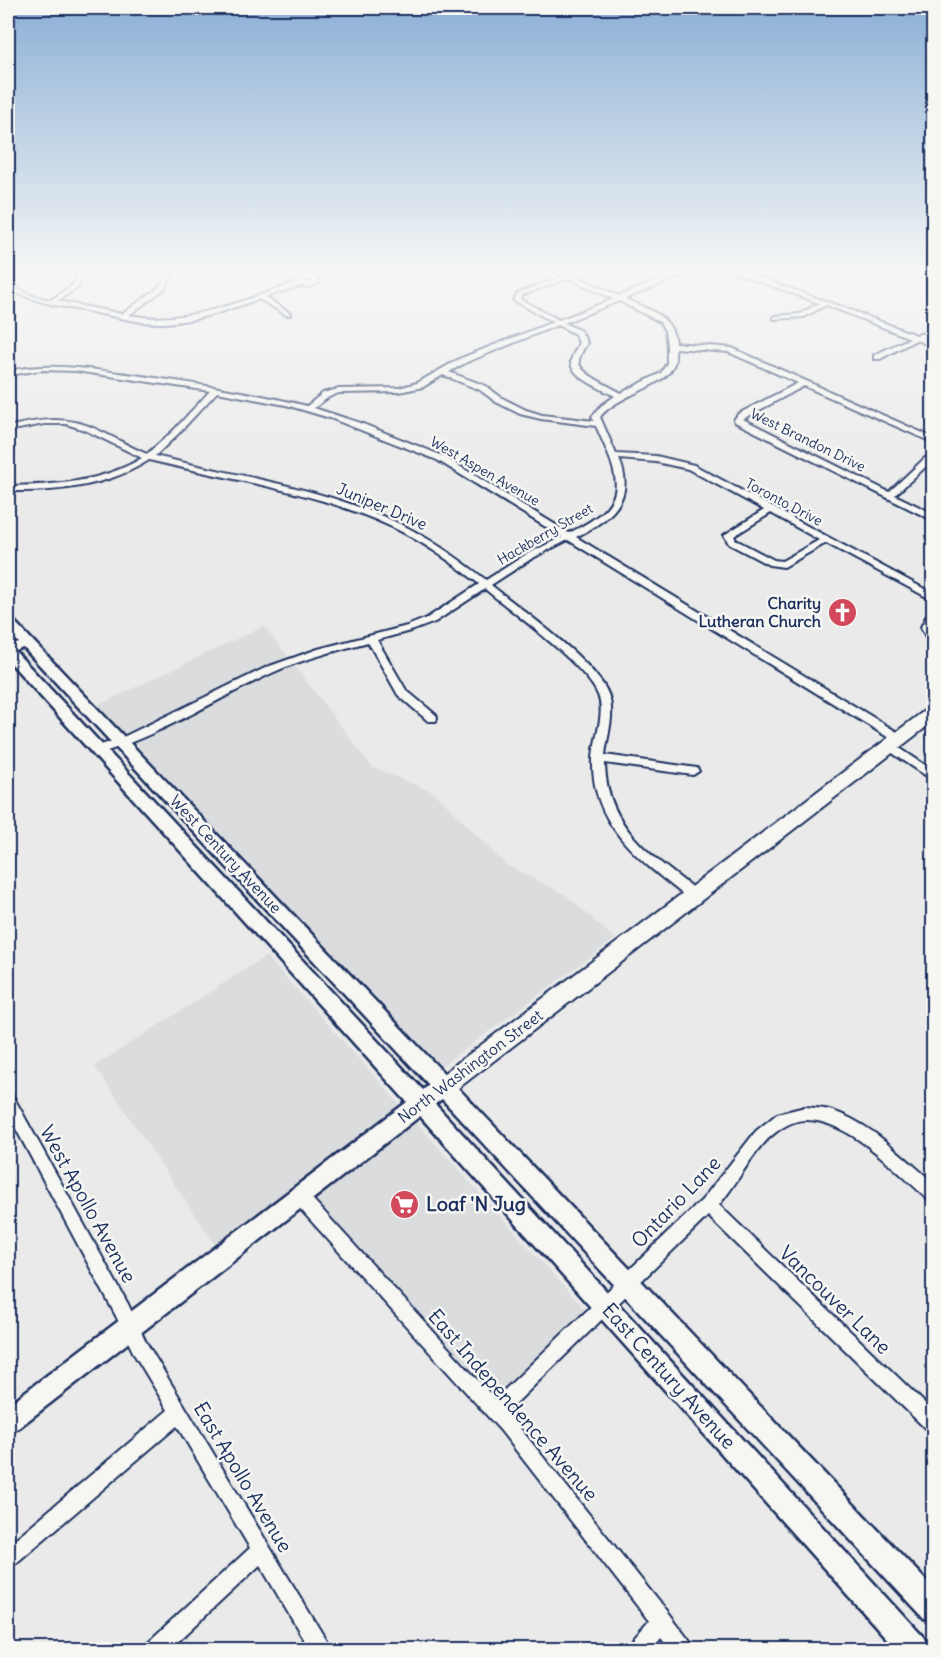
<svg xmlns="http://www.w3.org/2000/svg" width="941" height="1657" viewBox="0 0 941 1657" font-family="Delius,sans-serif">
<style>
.built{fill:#dadcde}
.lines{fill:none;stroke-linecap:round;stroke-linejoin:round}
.minor-casing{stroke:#1b2f5e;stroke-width:4}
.secondary-casing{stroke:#1b2f5e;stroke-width:5}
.primary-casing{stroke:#1b2f5e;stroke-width:4}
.minor{fill:#f6f6f2;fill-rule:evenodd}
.secondary{fill:#f6f6f2;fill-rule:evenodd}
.primary{fill:#f6f6f2;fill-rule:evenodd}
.labels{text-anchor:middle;stroke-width:5;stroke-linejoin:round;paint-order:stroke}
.far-street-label{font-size:14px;fill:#1b2f5e;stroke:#f6f6f2}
.street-label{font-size:16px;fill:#1b2f5e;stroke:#f6f6f2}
.poi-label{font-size:16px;font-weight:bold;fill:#1b2f5e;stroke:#f6f6f2;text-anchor:end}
.near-street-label{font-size:20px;fill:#1b2f5e;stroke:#f6f6f2}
.near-poi-label{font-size:20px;font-weight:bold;fill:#1b2f5e;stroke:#f6f6f2;text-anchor:start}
</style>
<rect width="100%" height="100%" fill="#e9eae9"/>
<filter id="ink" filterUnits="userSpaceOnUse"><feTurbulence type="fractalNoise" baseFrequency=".0167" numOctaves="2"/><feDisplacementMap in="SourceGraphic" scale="12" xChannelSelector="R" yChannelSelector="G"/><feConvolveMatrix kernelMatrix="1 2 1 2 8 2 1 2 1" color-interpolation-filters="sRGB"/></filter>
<g filter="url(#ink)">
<!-- built -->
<g class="built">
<path d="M 264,626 L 372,767 L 435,793 L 506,865 L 566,895 L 615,939 L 439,1068 L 94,707 Z"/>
<path d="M 266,956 L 595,1321 L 503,1412 L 295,1190 L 218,1249 L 95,1066 Z"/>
</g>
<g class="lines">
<defs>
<g id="minor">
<path d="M 81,270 L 87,270 L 78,287 L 58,301 L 122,314 L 158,288 L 170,270 L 176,270 L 163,290 L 129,315 C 186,326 241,301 295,283 L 300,277 L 311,275 L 319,279 L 320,283 L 308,287 L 301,286 L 265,297 L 290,313 L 290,315 L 286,315 L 259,299 C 228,310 198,321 165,323 C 144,324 121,318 101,314 C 67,307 38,304 8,289 L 8,285 L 33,296 L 51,300 L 73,285 ZM 310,279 L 314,282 L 302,282 L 303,281 Z"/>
<path d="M 553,270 L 562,270 L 619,296 L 686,270 L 695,270 L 625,299 C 647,309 673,315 675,343 L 732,348 L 934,438 L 934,443 L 804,386 L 743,419 L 889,492 L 925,458 L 934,453 L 934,459 L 895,495 L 934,514 L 934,521 L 735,422 L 734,420 L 738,414 L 798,383 L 728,352 L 675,348 C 675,354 676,361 673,366 C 665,387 618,394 600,417 L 616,454 L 656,456 L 694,465 L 934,594 L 934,601 L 826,543 L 784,567 L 769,565 L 729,544 L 724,535 L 764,510 L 688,469 L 656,462 L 619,459 C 637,500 609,520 576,537 L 902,735 L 904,738 L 902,741 L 894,741 L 568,540 L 531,559 L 491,585 C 518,607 605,668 610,700 C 614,718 607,737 605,755 L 697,768 L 699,771 L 693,775 L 605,763 C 606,827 651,855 697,891 L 699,895 L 697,899 L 689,899 C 641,861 590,825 593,758 C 594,738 606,714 598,695 C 587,666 511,611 485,589 L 435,622 L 414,630 L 377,640 L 406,690 L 436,715 L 437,718 L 436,721 L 428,721 L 398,695 L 368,642 C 336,651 302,659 272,673 C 215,700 159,736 98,754 L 94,753 L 92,750 L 94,747 L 117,740 L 267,667 L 318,649 L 407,626 L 427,618 L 479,584 C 452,562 423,542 392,527 C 316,491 230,480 149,460 C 107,487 56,492 8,491 L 8,486 C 54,485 101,483 142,458 L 85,430 L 66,424 L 44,424 L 8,431 L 8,427 C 41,419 69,415 100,431 C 116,438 131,448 147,454 L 173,431 L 210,391 L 76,371 L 42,370 L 8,375 L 8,371 C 56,361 101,371 149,377 C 202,385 255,393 307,406 L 323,393 L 338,389 L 399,388 L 417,383 L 461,358 L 553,322 L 513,300 L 518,293 L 563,276 ZM 569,278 L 613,299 L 559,320 L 520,299 L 522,295 ZM 619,301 L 660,322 L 665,331 L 667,345 L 667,363 L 661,373 L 621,393 C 612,387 577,373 579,361 C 579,356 584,348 587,343 L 581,331 L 564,323 ZM 558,325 L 575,334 L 579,343 C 577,348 572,355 571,361 C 569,376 604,390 615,396 L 601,406 L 592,417 L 594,421 L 542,415 L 526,410 L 502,398 L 486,386 L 449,372 L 467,362 ZM 443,375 L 480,390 L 496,402 L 520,414 L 541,419 L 596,426 C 621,482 632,502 569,533 L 443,456 L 363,424 L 314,408 L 329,397 L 339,393 L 399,392 L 423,387 ZM 217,392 L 286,405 L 330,418 L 437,460 L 562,537 L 525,555 L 486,580 C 458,558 430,538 398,523 C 321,487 236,476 155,456 L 178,434 ZM 771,513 L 819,540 L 782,561 L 774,560 L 736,540 L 734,536 Z"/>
<path d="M 728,270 L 738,270 L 850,310 L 916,335 L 934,331 L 934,335 L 923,338 L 934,342 L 934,347 L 916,340 L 880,359 L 874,359 L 874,355 L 910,338 L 826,305 L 804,317 L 774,319 L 774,317 L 776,316 L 800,314 L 819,303 Z"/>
<path d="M 934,611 L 932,627 L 934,643 L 927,639 L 921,627 L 927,615 Z"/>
<path d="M 27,640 L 31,641 L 31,645 L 8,654 L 8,647 Z"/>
<path d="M 889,741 L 934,771 L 934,781 L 885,748 L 883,745 Z"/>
<path d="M 8,1094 L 13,1096 L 128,1304 L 146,1342 L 332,1650 L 310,1650 L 260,1565 L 169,1650 L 144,1650 L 147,1643 L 250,1548 L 177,1426 L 15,1564 L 8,1566 L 8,1545 L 168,1410 L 134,1354 L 116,1316 L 8,1114 Z"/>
<path d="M 805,1107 C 813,1108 821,1108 829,1110 C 869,1121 903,1157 934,1183 L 934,1201 L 928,1199 C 897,1172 850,1120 806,1120 C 791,1120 776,1131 766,1141 C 748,1160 736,1185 719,1205 L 934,1412 L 934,1434 L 928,1431 L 708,1216 L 507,1412 L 669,1614 L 691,1643 L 694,1650 L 671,1650 L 661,1637 L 651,1650 L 627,1650 L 630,1643 L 649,1621 L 501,1431 L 294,1202 L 292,1197 L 294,1192 L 300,1189 L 306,1192 L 495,1399 L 702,1200 L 756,1131 L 777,1114 Z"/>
</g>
<path id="secondary" d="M 8,619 L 13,620 L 934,1589 L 934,1622 L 924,1619 L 442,1099 L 435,1104 L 926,1640 L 930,1650 L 897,1650 L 420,1116 L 17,1429 L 8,1432 L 8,1405 L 407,1102 L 8,660 L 8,648 L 13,649 L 423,1090 L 429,1085 L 8,631 Z"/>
<path id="primary" d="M 934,707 L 934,721 L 452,1093 L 444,1096 L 436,1093 L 433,1086 L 436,1079 L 928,708 Z"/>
</defs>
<!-- minor casing -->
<use href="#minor" class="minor-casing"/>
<!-- secondary casing -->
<use href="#secondary" class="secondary-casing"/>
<!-- primary casing -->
<use href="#primary" class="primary-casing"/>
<!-- minor -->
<use href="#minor" class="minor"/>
<!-- secondary -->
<use href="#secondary" class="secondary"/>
<!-- primary -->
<use href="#primary" class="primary"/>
</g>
</g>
<!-- sky -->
<linearGradient id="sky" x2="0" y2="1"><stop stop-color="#8cb0d6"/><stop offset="0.54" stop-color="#f5f6f5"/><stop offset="1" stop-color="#f5f6f5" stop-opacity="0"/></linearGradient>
<rect width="941" height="502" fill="url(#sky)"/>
<!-- icons -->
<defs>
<symbol id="church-disc" viewBox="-11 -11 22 22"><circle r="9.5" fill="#d1495b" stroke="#f6f6f2"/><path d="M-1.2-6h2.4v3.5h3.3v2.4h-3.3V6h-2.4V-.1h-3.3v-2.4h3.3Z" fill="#fff"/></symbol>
<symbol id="supermarket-disc" viewBox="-11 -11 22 22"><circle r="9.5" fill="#d1495b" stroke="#f6f6f2"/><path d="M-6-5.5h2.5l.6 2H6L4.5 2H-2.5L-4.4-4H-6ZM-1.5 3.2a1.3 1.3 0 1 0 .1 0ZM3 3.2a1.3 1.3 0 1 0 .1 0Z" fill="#fff"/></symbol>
</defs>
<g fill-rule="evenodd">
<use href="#church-disc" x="826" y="596" width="33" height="33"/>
<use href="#supermarket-disc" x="388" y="1188" width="33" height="33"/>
</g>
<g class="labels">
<!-- far-street labels -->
<g class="far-street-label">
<text transform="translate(808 440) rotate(26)" y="5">West Brandon Drive</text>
<text transform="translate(485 471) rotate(30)" y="5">West Aspen Avenue</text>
<text transform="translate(784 502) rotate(28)" y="5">Toronto Drive</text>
<text transform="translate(545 534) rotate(-30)" y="5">Hackberry Street</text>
</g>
<!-- street labels -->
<g class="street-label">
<text transform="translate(382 506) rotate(23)" y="6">Juniper Drive</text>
<text transform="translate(226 854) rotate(47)" y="6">West Century Avenue</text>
<text transform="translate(470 1066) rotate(-37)" y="6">North Washington Street</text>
</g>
<!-- poi labels -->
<g class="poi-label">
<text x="821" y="609">Charity<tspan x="821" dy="18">Lutheran Church</tspan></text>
</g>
<!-- near-street labels -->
<g class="near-street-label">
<text transform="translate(676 1202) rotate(-46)" y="7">Ontario Lane</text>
<text transform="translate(88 1204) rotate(61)" y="7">West Apollo Avenue</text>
<text transform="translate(835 1300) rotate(44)" y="7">Vancouver Lane</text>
<text transform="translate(669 1376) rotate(48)" y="7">East Century Avenue</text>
<text transform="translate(513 1405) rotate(49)" y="7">East Independence Avenue</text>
<text transform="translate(243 1477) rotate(59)" y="7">East Apollo Avenue</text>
</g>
<!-- near-poi labels -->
<g class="near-poi-label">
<text x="426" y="1211">Loaf 'N Jug</text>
</g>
</g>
<!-- margin -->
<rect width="941" height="1657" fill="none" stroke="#f6f6f2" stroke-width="30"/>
<rect x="15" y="15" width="911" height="1627" fill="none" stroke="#1b2f5e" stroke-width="2" filter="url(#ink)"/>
</svg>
